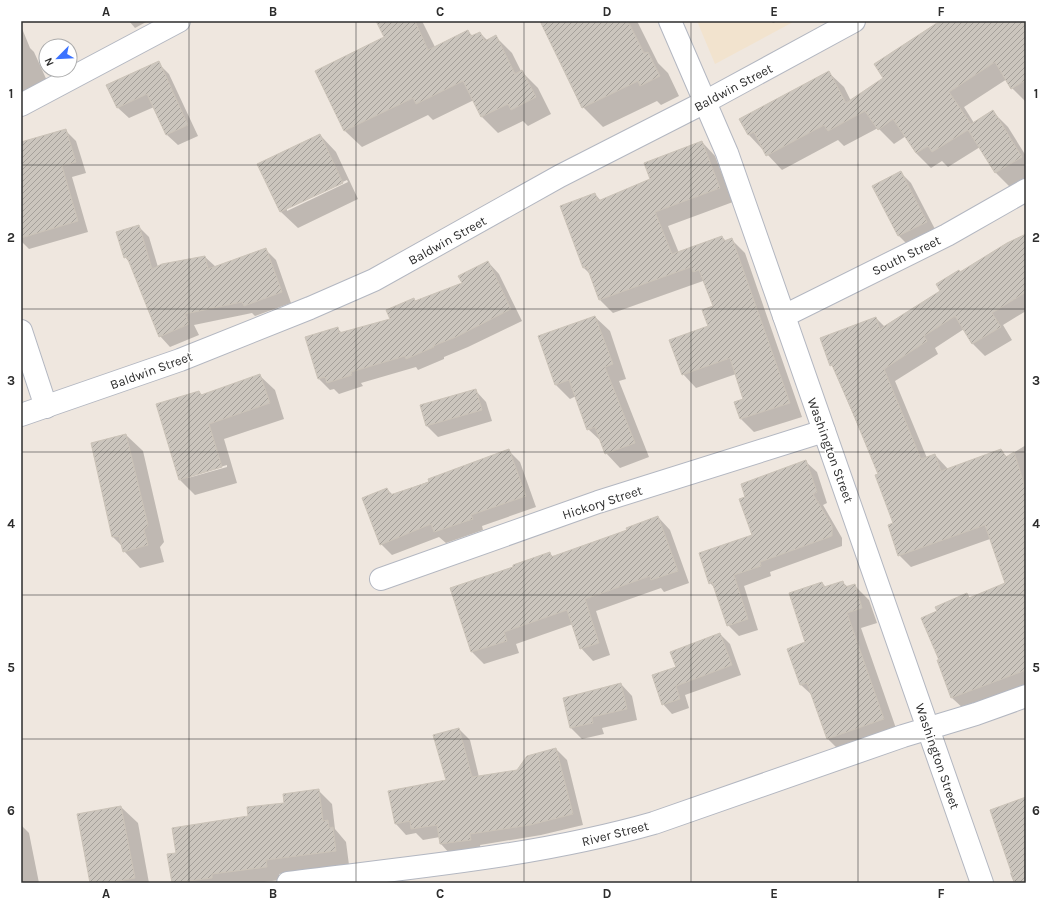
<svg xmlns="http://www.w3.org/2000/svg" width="1047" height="904" viewBox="0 0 1047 904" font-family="Karla,sans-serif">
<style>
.education{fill:#f2e3ce}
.shadow{fill:#0003;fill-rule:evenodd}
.building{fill:url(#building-hatch);stroke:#cbc3b8}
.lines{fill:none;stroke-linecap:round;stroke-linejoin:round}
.street-casing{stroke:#b3b7c1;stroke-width:24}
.secondary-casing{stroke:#b3b7c1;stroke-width:24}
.street{stroke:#fff;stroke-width:22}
.secondary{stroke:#fff;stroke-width:22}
.grid{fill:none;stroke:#2d2d2d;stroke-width:1;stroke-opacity:0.55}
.labels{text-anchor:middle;stroke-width:3;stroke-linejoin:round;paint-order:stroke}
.street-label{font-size:13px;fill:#2d2d2d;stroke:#fff}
.neatline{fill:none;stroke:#2d2d2d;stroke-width:1.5}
.grid-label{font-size:13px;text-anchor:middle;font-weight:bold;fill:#2d2d2d}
</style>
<defs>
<pattern id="building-hatch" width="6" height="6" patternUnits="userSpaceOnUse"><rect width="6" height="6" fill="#cbc5bd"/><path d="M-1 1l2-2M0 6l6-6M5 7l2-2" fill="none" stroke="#a5a09a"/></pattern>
</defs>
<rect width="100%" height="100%" fill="#efe7df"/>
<!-- education -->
<path class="education" d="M 697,21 L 795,21 L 715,64 Z"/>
<!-- shadow -->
<g class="shadow">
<path d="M 129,21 L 148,21 L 135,28 Z"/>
<path d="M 377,21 L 422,21 L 435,47 L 468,32 L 473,36 L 480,33 L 488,41 L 496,37 L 512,53 L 521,71 L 538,88 L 551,114 L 528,126 L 523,121 L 498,133 L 482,117 L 474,100 L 433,120 L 428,115 L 362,147 L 345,131 L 316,71 L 386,38 Z"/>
<path d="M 542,21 L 637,21 L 658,63 L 668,73 L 679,96 L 661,105 L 657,101 L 603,127 L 583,107 Z"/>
<path d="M 771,21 L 778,21 L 773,23 Z"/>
<path d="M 943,21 L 1026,21 L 1026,102 L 1012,88 L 1007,79 L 964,107 L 974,123 L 992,111 L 1008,127 L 1026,156 L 1026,178 L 1011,188 L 996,173 L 980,147 L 948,167 L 942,161 L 931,168 L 916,153 L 906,136 L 894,144 L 878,128 L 844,146 L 838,140 L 782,170 L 749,135 L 741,119 L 828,72 L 844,87 L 851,101 L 885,78 Z"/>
<path d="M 21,26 L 30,48 L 34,52 L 48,83 L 21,95 Z"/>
<path d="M 158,63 L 169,74 L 198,136 L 178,145 L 166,134 L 154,107 L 129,118 L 117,107 Z"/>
<path d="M 65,130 L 76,141 L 86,173 L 72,177 L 88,232 L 29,249 L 21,241 L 21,143 Z"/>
<path d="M 320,135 L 336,152 L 358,199 L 298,228 L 281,212 L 259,164 ZM 347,180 L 348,182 L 287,211 L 287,208 Z"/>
<path d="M 702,142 L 715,156 L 733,202 L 668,226 L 679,253 L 722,237 L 726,241 L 731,239 L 745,253 L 802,417 L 754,432 L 741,419 L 735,402 L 745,399 L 736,374 L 696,388 L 683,374 L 709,326 L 714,307 L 705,282 L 703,281 L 613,313 L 600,300 L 591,275 L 584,268 L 561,207 L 595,194 L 601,201 L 652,179 Z"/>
<path d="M 900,172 L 911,183 L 937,233 L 910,247 L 899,236 L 873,186 Z"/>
<path d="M 139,227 L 149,237 L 158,267 L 205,257 L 216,267 L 266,250 L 276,260 L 291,303 L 255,316 L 252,313 L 194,325 L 199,335 L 170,347 L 160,336 L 130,263 L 125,257 Z"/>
<path d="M 1026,234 L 1026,311 L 1003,325 L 1012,340 L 985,356 L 973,344 L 964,329 L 935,348 L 938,354 L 895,381 L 927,458 L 935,455 L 948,469 L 1000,450 L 1007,457 L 1026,445 L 1026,686 L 964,709 L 952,698 L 938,661 L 967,594 L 970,598 L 1006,584 L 990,539 L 911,567 L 899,555 L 894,524 L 879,475 L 821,339 L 876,318 L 885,327 L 941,291 L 961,273 Z"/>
<path d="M 488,262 L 499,274 L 522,321 L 468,347 L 444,357 L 444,359 L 418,370 L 416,367 L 361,383 L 363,386 L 339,394 L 334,389 L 330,390 L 319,379 L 306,337 L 337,328 L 342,333 L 391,320 L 414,299 L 416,302 L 463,283 Z"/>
<path d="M 595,317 L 610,331 L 626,379 L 619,381 L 649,457 L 620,468 L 606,453 L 602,442 L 588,429 L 576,396 L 570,399 L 555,384 Z"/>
<path d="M 259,375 L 275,390 L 284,419 L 224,439 L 237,483 L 195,495 L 180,480 L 199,392 L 202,395 ZM 227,465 L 227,467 L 188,478 L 188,476 Z"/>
<path d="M 475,390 L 486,402 L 492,421 L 438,437 L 427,426 L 421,406 Z"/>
<path d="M 126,435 L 143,451 L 164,542 L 160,547 L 164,562 L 140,568 L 124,551 L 122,546 L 113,537 Z"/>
<path d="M 509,451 L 520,462 L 536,507 L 482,526 L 483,530 L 446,543 L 439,537 L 392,555 L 381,544 L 387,489 L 393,495 Z"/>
<path d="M 806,462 L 817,472 L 827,503 L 823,505 L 842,538 L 842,546 L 770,572 L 771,576 L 744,586 L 758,630 L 739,636 L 728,625 L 716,589 L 710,583 L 753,536 L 747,498 Z"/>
<path d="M 658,517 L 670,530 L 689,583 L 664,592 L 661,588 L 596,611 L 610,655 L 593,661 L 581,648 L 573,624 L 516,644 L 519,653 L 484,664 L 472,652 L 515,567 L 550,553 L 553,557 L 628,531 Z"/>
<path d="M 842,582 L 848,587 L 854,585 L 869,600 L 877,623 L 861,628 L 898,734 L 843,754 L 828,739 L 812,695 L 801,685 L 789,649 L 806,643 L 822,583 L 826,587 Z"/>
<path d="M 720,634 L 730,644 L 741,675 L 685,695 L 689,708 L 672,714 L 663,704 L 677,668 Z"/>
<path d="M 621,684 L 632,696 L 637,720 L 602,728 L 604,734 L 582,739 L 571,728 Z"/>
<path d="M 459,729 L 470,740 L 479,777 L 518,771 L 556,749 L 567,760 L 583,825 L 541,835 L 480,845 L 481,850 L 451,855 L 441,844 L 440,837 L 423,840 L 416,833 L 406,835 L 396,824 L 389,791 L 447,780 Z"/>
<path d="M 318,790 L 332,804 L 335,829 L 346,842 L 349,865 L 279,874 L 280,880 L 256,883 L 173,883 L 177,854 L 249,817 Z"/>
<path d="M 1026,798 L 1026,883 L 1014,883 L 1010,873 L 1012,872 Z"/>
<path d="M 121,807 L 138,823 L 149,883 L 91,883 Z"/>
<path d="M 21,825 L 29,833 L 39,883 L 21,883 Z"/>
</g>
<!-- building -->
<g class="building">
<path d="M 376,21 L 415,21 L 428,50 L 468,30 L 471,36 L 480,32 L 485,41 L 496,35 L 515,74 L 522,70 L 536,97 L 511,110 L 508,104 L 481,117 L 463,81 L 416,104 L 413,98 L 344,131 L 315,71 L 384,37 Z"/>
<path d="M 540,21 L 628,21 L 644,53 L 648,52 L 660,76 L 640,86 L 638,81 L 582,108 Z"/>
<path d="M 940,21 L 1026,21 L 1026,80 L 1011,89 L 995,62 L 949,92 L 971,124 L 993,110 L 1022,157 L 995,173 L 968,130 L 932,152 L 928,146 L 916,153 L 893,119 L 878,130 L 865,111 L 828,131 L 824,125 L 766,156 L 754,132 L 748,135 L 739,119 L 829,71 L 846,103 L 883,78 L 874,64 Z"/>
<path d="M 159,61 L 188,125 L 166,135 L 147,94 L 117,108 L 106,85 Z"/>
<path d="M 66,129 L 76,162 L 62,166 L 78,221 L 21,238 L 21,142 Z"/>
<path d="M 320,134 L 343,183 L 280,212 L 257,164 Z"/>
<path d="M 702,141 L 720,188 L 655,212 L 672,254 L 722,236 L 724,241 L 732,238 L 790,403 L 740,419 L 734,402 L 743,399 L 730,358 L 682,375 L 669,340 L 708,326 L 702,310 L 713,306 L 699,270 L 693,272 L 691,267 L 599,300 L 587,267 L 583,268 L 560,206 L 595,193 L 598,201 L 650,179 L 644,163 Z"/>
<path d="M 901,171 L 927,222 L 898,236 L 872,186 Z"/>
<path d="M 139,225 L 152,269 L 162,264 L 205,256 L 208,269 L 266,248 L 282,292 L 244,306 L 242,302 L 185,314 L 189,324 L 159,337 L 127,257 L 124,258 L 116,232 Z"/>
<path d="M 1026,234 L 1026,292 L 992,313 L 1001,327 L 972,344 L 955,316 L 924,336 L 927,341 L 884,369 L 921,459 L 935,454 L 941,471 L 1001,449 L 1006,457 L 1014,452 L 1026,490 L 1026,670 L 951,698 L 937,660 L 939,660 L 921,618 L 937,611 L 935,607 L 967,593 L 969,598 L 1005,583 L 985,525 L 898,556 L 888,525 L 893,523 L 875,475 L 878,474 L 853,413 L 832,365 L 830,366 L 820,338 L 876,317 L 880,329 L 940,291 L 936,284 L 959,270 L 960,272 L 1007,243 Z"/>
<path d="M 488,261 L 511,309 L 456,337 L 433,346 L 434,347 L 406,359 L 405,356 L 351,372 L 352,375 L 327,383 L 325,377 L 318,379 L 305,337 L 338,327 L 339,333 L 390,319 L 386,310 L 414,298 L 415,301 L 462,283 L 458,276 Z"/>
<path d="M 595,316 L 613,364 L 605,367 L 635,443 L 605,454 L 595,427 L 587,430 L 569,380 L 555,385 L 538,336 Z"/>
<path d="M 260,374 L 270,403 L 209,424 L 222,467 L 179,480 L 156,404 L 199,391 L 201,395 Z"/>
<path d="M 476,389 L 482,410 L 426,426 L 420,405 Z"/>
<path d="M 126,434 L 148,525 L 144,530 L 148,545 L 123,552 L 119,536 L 112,537 L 91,443 Z"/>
<path d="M 509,449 L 526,496 L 471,515 L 473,519 L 434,532 L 431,524 L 380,545 L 362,498 L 387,488 L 390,495 L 429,482 L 428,479 Z"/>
<path d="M 806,460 L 817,492 L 813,494 L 832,526 L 832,536 L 760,562 L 761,566 L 734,575 L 748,619 L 727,626 L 712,582 L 709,584 L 699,553 L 752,535 L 739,499 L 745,497 L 741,484 Z"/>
<path d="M 658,516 L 678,571 L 651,580 L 650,576 L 585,599 L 599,643 L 580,649 L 567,610 L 504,632 L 507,641 L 471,652 L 450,588 L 513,567 L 513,565 L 550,552 L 551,557 L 627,530 L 626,528 Z"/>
<path d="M 843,581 L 845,587 L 855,584 L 862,608 L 847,613 L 884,719 L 827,739 L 807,683 L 800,685 L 787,649 L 805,642 L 789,593 L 822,582 L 824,587 Z"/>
<path d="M 720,633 L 732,665 L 676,686 L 680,699 L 662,705 L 652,675 L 676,667 L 670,652 Z"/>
<path d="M 621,683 L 627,709 L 592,717 L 593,723 L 570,728 L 563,698 Z"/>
<path d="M 459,728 L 472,777 L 517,770 L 527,756 L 556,748 L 573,814 L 530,825 L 470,834 L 471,840 L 440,844 L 437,825 L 411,829 L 410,821 L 395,824 L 388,791 L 446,780 L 433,735 Z"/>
<path d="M 319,789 L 323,821 L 328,820 L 329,828 L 333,827 L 336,851 L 266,860 L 267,867 L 212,874 L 212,878 L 172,883 L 167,854 L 176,853 L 172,828 L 248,816 L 247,807 L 284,803 L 283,794 Z"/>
<path d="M 1026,797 L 1026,883 L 1015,883 L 990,810 Z"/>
<path d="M 121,806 L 135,878 L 108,883 L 90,883 L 77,814 Z"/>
</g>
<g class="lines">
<defs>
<g id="street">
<path d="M 21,105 L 179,21"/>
<path d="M 784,316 L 947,235 L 1026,190"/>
<path d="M 381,579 L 598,502 L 824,431"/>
<path d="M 288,883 C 411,867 535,857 654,823 L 903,736 L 976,714 L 1026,696"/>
</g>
<g id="secondary">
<path d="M 670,21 L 727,153 L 982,883"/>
<path d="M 21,331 L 46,407"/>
<path d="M 21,415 L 180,360 L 310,308 L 374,280 L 560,176 L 705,102 L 854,21"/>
</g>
</defs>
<!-- street casing -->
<use href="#street" class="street-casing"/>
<!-- secondary casing -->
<use href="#secondary" class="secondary-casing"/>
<!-- street -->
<use href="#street" class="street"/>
<!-- secondary -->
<use href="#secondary" class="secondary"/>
</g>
<!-- grid -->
<path class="grid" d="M 189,21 L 189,883M 356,21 L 356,883M 524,21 L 524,883M 691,21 L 691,883M 858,21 L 858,883M 21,165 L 1026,165M 21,309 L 1026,309M 21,452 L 1026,452M 21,595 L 1026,595M 21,739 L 1026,739"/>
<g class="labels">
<!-- street labels -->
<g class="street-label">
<text transform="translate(733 87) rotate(-28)" y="5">Baldwin Street</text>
<text transform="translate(447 240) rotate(-29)" y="5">Baldwin Street</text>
<text transform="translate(906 255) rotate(-26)" y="5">South Street</text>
<text transform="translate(151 370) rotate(-20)" y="5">Baldwin Street</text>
<text transform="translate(831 450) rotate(70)" y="5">Washington Street</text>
<text transform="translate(602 502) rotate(-18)" y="5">Hickory Street</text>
<text transform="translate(938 756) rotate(71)" y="5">Washington Street</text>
<text transform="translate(615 833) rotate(-14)" y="5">River Street</text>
</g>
</g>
<!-- border -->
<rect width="1047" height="904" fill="none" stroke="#ffffff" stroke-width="44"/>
<!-- north arrow -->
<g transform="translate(58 58) rotate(246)"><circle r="19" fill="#ffffff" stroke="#ababab"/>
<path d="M0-3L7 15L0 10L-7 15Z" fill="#3c73ff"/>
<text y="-6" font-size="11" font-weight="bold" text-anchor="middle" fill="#2d2d2d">N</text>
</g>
<rect x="22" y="22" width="1003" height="860" class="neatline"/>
<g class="grid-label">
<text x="106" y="16">A</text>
<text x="273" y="16">B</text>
<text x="440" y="16">C</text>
<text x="607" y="16">D</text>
<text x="774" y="16">E</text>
<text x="941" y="16">F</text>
<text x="11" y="98">1</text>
<text x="1036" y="98">1</text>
<text x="11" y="242">2</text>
<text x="1036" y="242">2</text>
<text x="11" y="385">3</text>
<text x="1036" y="385">3</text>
<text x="11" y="528">4</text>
<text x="1036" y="528">4</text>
<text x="11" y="672">5</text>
<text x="1036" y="672">5</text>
<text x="11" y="815">6</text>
<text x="1036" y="815">6</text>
<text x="106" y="898">A</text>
<text x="273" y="898">B</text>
<text x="440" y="898">C</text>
<text x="607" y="898">D</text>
<text x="774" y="898">E</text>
<text x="941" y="898">F</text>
</g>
</svg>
